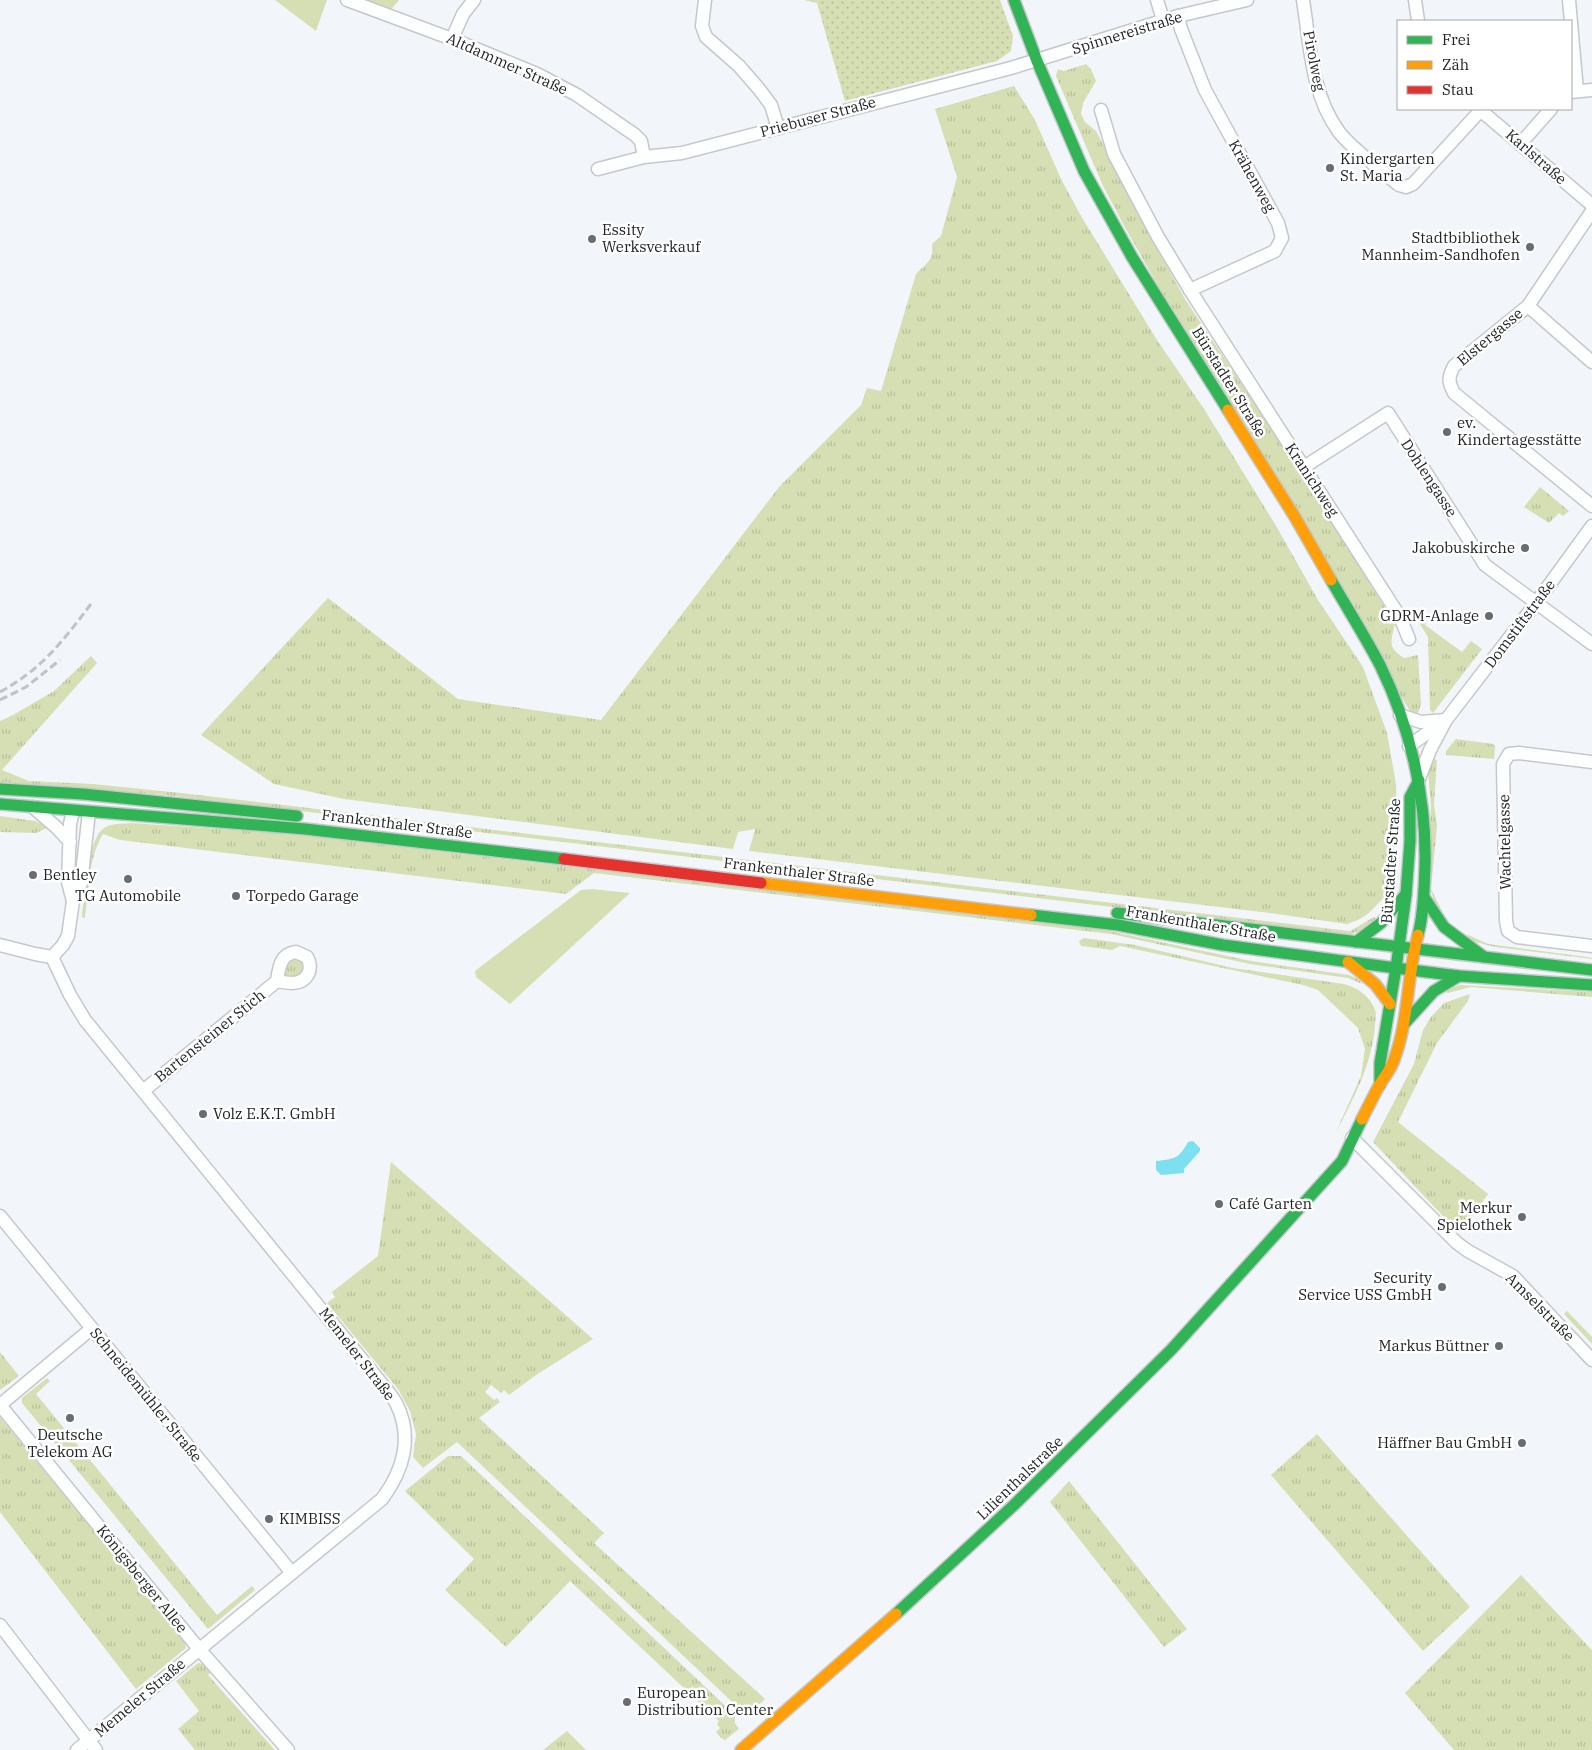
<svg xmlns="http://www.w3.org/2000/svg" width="1592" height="1750" viewBox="0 0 1592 1750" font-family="'IBM Plex Serif',serif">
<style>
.grass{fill:url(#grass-tufts)}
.park{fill:url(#park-dots)}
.garden{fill:#d6deb4}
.water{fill:#7ce0f0}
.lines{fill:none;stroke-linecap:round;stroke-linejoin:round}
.street-casing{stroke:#c5c8cb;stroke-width:15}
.fast-casing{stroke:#c5c8cb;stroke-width:14}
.slow-casing{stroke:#c5c8cb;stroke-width:14}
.jam-casing{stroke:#c5c8cb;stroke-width:14}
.street{stroke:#fdfefe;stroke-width:12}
.fast{stroke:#30b455;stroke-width:11}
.slow{stroke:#ff9f0a;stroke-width:11}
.jam{stroke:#e5322d;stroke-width:11}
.rail{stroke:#c2c2c4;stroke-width:3;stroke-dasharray:8 4;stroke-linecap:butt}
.poi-dot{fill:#6a6d70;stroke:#fff;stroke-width:2}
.labels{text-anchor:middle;stroke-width:5;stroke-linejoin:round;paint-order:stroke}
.street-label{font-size:15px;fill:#212326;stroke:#fff}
.poi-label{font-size:15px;fill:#212326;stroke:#fff;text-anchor:start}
</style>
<defs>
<pattern id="grass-tufts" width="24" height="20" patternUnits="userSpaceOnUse" patternTransform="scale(1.25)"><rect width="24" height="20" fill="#d6deb4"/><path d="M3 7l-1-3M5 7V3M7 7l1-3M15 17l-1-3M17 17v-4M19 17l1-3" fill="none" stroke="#b7be9b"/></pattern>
<pattern id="park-dots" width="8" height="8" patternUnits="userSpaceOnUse" patternTransform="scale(1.25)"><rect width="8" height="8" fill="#d6deb4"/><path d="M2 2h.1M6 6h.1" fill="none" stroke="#b7be9b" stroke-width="1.8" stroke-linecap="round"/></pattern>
</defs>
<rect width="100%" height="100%" fill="#f2f6fa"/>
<!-- grass -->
<g class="grass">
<path d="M 1086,64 L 1091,69 L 1096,81 L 1083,103 L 1081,114 L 1085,122 L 1096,131 L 1103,144 L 1138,214 L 1185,299 L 1307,482 L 1395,624 C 1391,641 1387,648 1404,658 L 1418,655 L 1421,704 L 1417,716 L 1411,713 L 1160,289 L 1127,231 L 1103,186 L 1056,76 L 1058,69 L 1064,71 Z"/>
<path d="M 1014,86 L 1035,120 L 1061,179 L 1081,216 L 1157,340 L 1204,409 L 1275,524 L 1318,600 L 1363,667 L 1387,733 L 1396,784 L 1397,819 L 1387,894 L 1369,913 L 1358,920 L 1347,924 L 1270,913 L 749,851 L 755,829 L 738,832 L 733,849 L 344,799 L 274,784 L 201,735 L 328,598 L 458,699 L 601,720 L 779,487 L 861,405 L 867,388 L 881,391 L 916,274 C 927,263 934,260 932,244 L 941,236 L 957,177 L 935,109 Z"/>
<path d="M 1540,487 L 1569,511 L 1563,516 L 1559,513 L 1549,523 L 1524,507 Z"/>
<path d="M 1419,616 L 1427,621 L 1425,625 L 1462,652 L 1471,641 L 1482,649 L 1433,713 L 1430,710 L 1428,637 L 1416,618 Z"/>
<path d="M 91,656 L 97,663 L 2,770 L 29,781 L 93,784 L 181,793 L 1350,931 L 1374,917 L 1376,919 L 1364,929 L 1349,935 L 166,795 L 0,782 L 0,721 L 13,715 L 54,691 Z"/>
<path d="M 1456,739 L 1493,744 L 1495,746 L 1494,759 L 1446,755 L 1446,751 Z"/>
<path d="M 1431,758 L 1437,760 L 1434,804 L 1437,826 L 1431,889 L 1443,913 L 1438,912 L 1427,878 L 1431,806 L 1428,770 Z"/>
<path d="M 0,816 L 35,821 L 49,827 L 36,833 L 0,832 Z"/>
<path d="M 132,823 L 292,834 L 1100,929 L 1251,961 L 1349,975 L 1358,979 L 1362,984 L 1348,978 L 1250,964 L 1111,934 L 594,873 L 566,894 L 120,840 L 103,834 C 88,858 89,891 85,918 L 82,917 C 85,896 86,834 108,826 C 115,823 125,824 132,823 Z"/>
<path d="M 1466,934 L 1488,944 L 1587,957 L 1592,958 L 1592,959 L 1495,947 L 1472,941 Z"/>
<path d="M 1084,938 L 1135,945 L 1233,968 L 1344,984 C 1358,988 1370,996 1375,1010 C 1377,1015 1375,1021 1375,1026 C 1372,1065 1353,1100 1335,1134 L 1361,1076 L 1365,1049 L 1358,1028 L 1318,990 L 1303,985 L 1120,946 L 1112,950 L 1081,946 L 1079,941 Z"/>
<path d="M 294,958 C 302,960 304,963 304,970 L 300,975 L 289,977 L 285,976 C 283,968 288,962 294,958 Z"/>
<path d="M 1460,985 L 1592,992 L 1592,997 L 1471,987 L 1448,993 L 1443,991 Z"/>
<path d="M 1470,994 L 1468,1001 L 1437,1043 L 1398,1122 L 1488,1194 L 1467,1223 L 1458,1232 L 1373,1142 L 1414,1064 L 1423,1030 L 1431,1017 L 1444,1003 Z"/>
<path d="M 391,1162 L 593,1339 L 536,1375 L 509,1395 L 504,1390 L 501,1393 L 491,1385 L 485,1392 L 494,1400 L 497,1398 L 500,1402 L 479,1418 L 604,1533 L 594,1543 L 765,1699 L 747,1716 L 457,1442 L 423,1468 L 413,1457 L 416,1434 L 410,1411 L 398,1389 L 327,1303 L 335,1297 L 332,1292 L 378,1256 Z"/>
<path d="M 1567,1311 L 1592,1337 L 1592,1344 L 1564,1314 Z"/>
<path d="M 0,1352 L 19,1376 L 0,1390 Z"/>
<path d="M 47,1378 L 50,1381 L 36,1394 L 217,1615 L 252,1586 L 255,1590 L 208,1629 L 22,1403 L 22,1398 Z"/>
<path d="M 0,1417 L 185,1642 L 186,1648 L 136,1689 L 0,1512 Z"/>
<path d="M 1317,1434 L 1470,1607 L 1423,1651 L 1271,1475 Z"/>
<path d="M 448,1456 L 461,1456 L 735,1715 L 735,1723 L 739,1729 L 725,1740 L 721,1738 L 716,1732 L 720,1728 L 717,1724 L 719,1721 L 570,1581 L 506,1647 L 445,1590 L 474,1559 L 405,1491 Z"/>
<path d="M 1069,1481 L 1187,1629 L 1164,1647 L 1050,1502 Z"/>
<path d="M 1521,1575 L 1592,1650 L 1592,1750 L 1454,1750 L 1405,1693 Z"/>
<path d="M 198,1663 L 203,1664 L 211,1672 L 208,1675 L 275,1750 L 195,1750 L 178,1729 L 199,1711 L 176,1681 Z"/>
<path d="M 567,1731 L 586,1750 L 543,1750 Z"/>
</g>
<!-- park -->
<path class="park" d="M 804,0 L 1000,0 L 1013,36 L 1011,51 L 997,61 L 845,101 L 817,3 Z"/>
<!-- garden -->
<g class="garden">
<path d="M 275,0 L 327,0 L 316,31 Z"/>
<path d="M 358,0 L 399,0 L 389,12 Z"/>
<path d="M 592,889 L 630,893 L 510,1004 L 476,977 L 475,971 L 581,890 Z"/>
</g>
<!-- water -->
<path class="water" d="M 1193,1141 L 1200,1148 L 1200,1151 L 1184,1169 L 1184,1173 L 1161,1175 L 1156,1170 L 1156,1161 C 1174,1159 1179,1159 1188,1142 Z"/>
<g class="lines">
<defs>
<g id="street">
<path d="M 347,0 L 452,39 L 537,74 L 577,95 L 635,135 L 641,141 L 644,157"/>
<path d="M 705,0 L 702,26 L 706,37 L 739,66 L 759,89 L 771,105 L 778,128"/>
<path d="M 1157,0 L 1163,20"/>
<path d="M 1303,0 C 1310,44 1311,94 1339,132 C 1352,149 1382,171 1399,185 L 1406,187 L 1413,184 L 1481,110"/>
<path d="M 1415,0 L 1418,21"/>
<path d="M 1569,0 L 1577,91"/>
<path d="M 1178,16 L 1181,29 L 1205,90 L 1278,223 L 1282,238 L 1275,251 L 1190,290"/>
<path d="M 452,39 L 463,14 L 474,0"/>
<path d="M 1571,92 L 1592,90"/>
<path d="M 1479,109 L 1592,205"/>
<path d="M 1101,110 L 1114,154 L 1158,237 L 1190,290 L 1400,617 L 1409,639"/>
<path d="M 1520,144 L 1551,109"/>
<path d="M 598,169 L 644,157 L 682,153 L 1011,68 L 1178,16 L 1247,0"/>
<path d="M 1592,211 L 1528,306 L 1454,366 C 1448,377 1448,382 1454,393 L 1592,506"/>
<path d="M 1528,306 L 1592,362"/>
<path d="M 1304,467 L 1388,413 L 1485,565 L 1592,644"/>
<path d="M 1400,715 L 1421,722 L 1446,720"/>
<path d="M 1409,746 L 1444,721"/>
<path d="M 1592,762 L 1519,753 L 1509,754 L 1503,764 L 1506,921 L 1508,931 L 1517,937 L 1592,946"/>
<path d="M 1419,779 L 1430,750 L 1446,720 L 1536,603 L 1592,526"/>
<path d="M 33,807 L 56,827 L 70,842"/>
<path d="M 73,901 L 68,882 L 70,824 L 73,811"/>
<path d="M 0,945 L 35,954 L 52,957 L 63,945 L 68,936 L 73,901 L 81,883 L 89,812"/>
<path d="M 52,957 L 70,995 L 85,1020 L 382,1384 C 387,1390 392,1396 396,1403 C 413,1436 404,1470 382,1499 L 77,1750"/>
<path d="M 143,1091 L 277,981 C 279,968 280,954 296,952 L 307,957 C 314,970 307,982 293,983 C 288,983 282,982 277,981"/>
<path d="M 1352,1138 L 1457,1243 L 1468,1251 L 1513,1276 L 1592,1360"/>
<path d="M 0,1216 L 292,1573"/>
<path d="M 0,1405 L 199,1649 L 288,1750"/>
<path d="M 0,1405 L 91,1329"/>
<path d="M 0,1625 L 96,1750"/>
</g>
<g id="fast">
<path d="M 1014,0 L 1037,61 L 1084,171 L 1132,257 L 1228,410"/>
<path d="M 1331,580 C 1347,608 1365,636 1380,665 C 1410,726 1427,799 1425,867 C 1424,889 1424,913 1418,935"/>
<path d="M 0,789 L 83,794 L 297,816"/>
<path d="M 0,804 L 305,829 L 564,859"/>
<path d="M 1424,897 L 1444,927 L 1484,957"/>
<path d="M 1117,913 L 1592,970"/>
<path d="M 1031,915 L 1118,925 L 1223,945 L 1411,970 L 1459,976 L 1592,985"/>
<path d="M 1356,942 L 1381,923 L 1405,895"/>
<path d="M 1404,1024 L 1434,991 L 1459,976"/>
<path d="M 1380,1085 L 1380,1063 L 1396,968 L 1406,895 L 1410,841 L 1410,797 L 1419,780"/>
<path d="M 896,1614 L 1014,1505 L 1171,1350 L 1342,1161 L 1362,1119"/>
</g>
<g id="slow">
<path d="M 1228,410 L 1295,517 L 1331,580"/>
<path d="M 761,883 L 1031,915"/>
<path d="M 1348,962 L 1375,984 L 1390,1004"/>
<path d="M 1362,1119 C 1368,1107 1374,1095 1380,1084 C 1386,1075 1392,1068 1395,1057 C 1409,1018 1407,975 1418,935"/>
<path d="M 741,1750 L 896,1614"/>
</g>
<path id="jam" d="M 564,859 L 761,883"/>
</defs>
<!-- street casing -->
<use href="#street" class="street-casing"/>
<!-- fast casing -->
<use href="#fast" class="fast-casing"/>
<!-- slow casing -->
<use href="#slow" class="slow-casing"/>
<!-- jam casing -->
<use href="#jam" class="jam-casing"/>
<!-- street -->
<use href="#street" class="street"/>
<!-- fast -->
<use href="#fast" class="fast"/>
<!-- slow -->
<use href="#slow" class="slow"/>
<!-- jam -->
<use href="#jam" class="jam"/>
<!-- rail -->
<g class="rail">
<path d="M 0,692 C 42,669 63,641 91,604"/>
<path d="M 0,700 L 26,687 L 60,660"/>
</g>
</g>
<!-- markers -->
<g class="poi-dot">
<circle cx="1330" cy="168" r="5"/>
<circle cx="592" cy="239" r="5"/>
<circle cx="1530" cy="247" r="5"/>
<circle cx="1447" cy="432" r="5"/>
<circle cx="1525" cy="548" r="5"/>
<circle cx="1489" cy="616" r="5"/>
<circle cx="33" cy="875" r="5"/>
<circle cx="128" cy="879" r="5"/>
<circle cx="236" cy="896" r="5"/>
<circle cx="203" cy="1114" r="5"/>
<circle cx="1219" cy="1204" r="5"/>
<circle cx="1522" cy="1217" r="5"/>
<circle cx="1442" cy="1287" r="5"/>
<circle cx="1499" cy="1346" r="5"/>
<circle cx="70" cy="1418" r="5"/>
<circle cx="1522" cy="1443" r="5"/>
<circle cx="269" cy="1519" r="5"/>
<circle cx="627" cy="1702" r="5"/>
</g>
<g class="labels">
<!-- street labels -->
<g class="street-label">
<text transform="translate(1127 33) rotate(-17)" y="5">Spinnereistraße</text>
<text transform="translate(1314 61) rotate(79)" y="5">Pirolweg</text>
<text transform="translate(507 64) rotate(24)" y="5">Altdammer Straße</text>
<text transform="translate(818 117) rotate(-15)" y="5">Priebuser Straße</text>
<text transform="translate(1536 157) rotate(41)" y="5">Karlstraße</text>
<text transform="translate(1252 176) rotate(61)" y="5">Krähenweg</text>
<text transform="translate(1490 337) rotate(-40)" y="5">Elstergasse</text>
<text transform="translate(1229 382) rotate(58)" y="5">Bürstadter Straße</text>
<text transform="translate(1429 478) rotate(57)" y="5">Dohlengasse</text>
<text transform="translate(1312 480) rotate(57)" y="5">Kranichweg</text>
<text transform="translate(1520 624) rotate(-53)" y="5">Domstiftstraße</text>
<text transform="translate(397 824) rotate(7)" y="5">Frankenthaler Straße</text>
<text transform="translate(1505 842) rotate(-91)" y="5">Wachtelgasse</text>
<text transform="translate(1391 861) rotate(-86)" y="5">Bürstadter Straße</text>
<text transform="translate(799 872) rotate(7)" y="5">Frankenthaler Straße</text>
<text transform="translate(1201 924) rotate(10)" y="5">Frankenthaler Straße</text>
<text transform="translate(210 1036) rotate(-39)" y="5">Bartensteiner Stich</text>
<text transform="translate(1540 1307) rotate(45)" y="5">Amselstraße</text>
<text transform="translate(357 1354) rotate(52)" y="5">Memeler Straße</text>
<text transform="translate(146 1395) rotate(51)" y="5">Schneidemühler Straße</text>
<text transform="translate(1020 1478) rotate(-44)" y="5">Lilienthalstraße</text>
<text transform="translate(142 1579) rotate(51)" y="5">Königsberger Allee</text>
<text transform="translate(140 1698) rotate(-40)" y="5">Memeler Straße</text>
</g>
<!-- poi labels -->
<g class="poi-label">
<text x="1340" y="164">Kindergarten<tspan x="1340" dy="17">St. Maria</tspan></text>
<text x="602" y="235">Essity<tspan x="602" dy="17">Werksverkauf</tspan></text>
<text x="1520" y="243" text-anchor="end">Stadtbibliothek<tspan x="1520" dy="17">Mannheim-Sandhofen</tspan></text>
<text x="1457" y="428">ev.<tspan x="1457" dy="17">Kindertagesstätte</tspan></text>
<text x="1515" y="553" text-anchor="end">Jakobuskirche</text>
<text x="1479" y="621" text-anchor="end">GDRM-Anlage</text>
<text x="43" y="880">Bentley</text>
<text x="128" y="901" text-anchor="middle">TG Automobile</text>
<text x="246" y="901">Torpedo Garage</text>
<text x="213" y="1119">Volz E.K.T. GmbH</text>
<text x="1229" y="1209">Café Garten</text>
<text x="1512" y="1213" text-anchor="end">Merkur<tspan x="1512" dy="17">Spielothek</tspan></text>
<text x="1432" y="1283" text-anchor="end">Security<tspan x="1432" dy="17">Service USS GmbH</tspan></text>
<text x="1489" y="1351" text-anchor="end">Markus Büttner</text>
<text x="70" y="1440" text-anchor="middle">Deutsche<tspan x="70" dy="17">Telekom AG</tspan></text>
<text x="1512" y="1448" text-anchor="end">Häffner Bau GmbH</text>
<text x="279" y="1524">KIMBISS</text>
<text x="637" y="1698">European<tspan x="637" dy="17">Distribution Center</tspan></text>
</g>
</g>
<!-- legend -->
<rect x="1397" y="20" width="175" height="90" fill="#ffffff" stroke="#a6a7a8"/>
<rect x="1407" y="36" width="25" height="8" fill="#30b455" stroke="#a6a7a8"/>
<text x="1442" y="45" font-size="15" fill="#212326">Frei</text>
<rect x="1407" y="61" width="25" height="8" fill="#ff9f0a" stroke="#a6a7a8"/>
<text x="1442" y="70" font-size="15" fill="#212326">Zäh</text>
<rect x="1407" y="86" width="25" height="8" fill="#e5322d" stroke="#a6a7a8"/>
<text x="1442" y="95" font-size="15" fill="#212326">Stau</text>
</svg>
